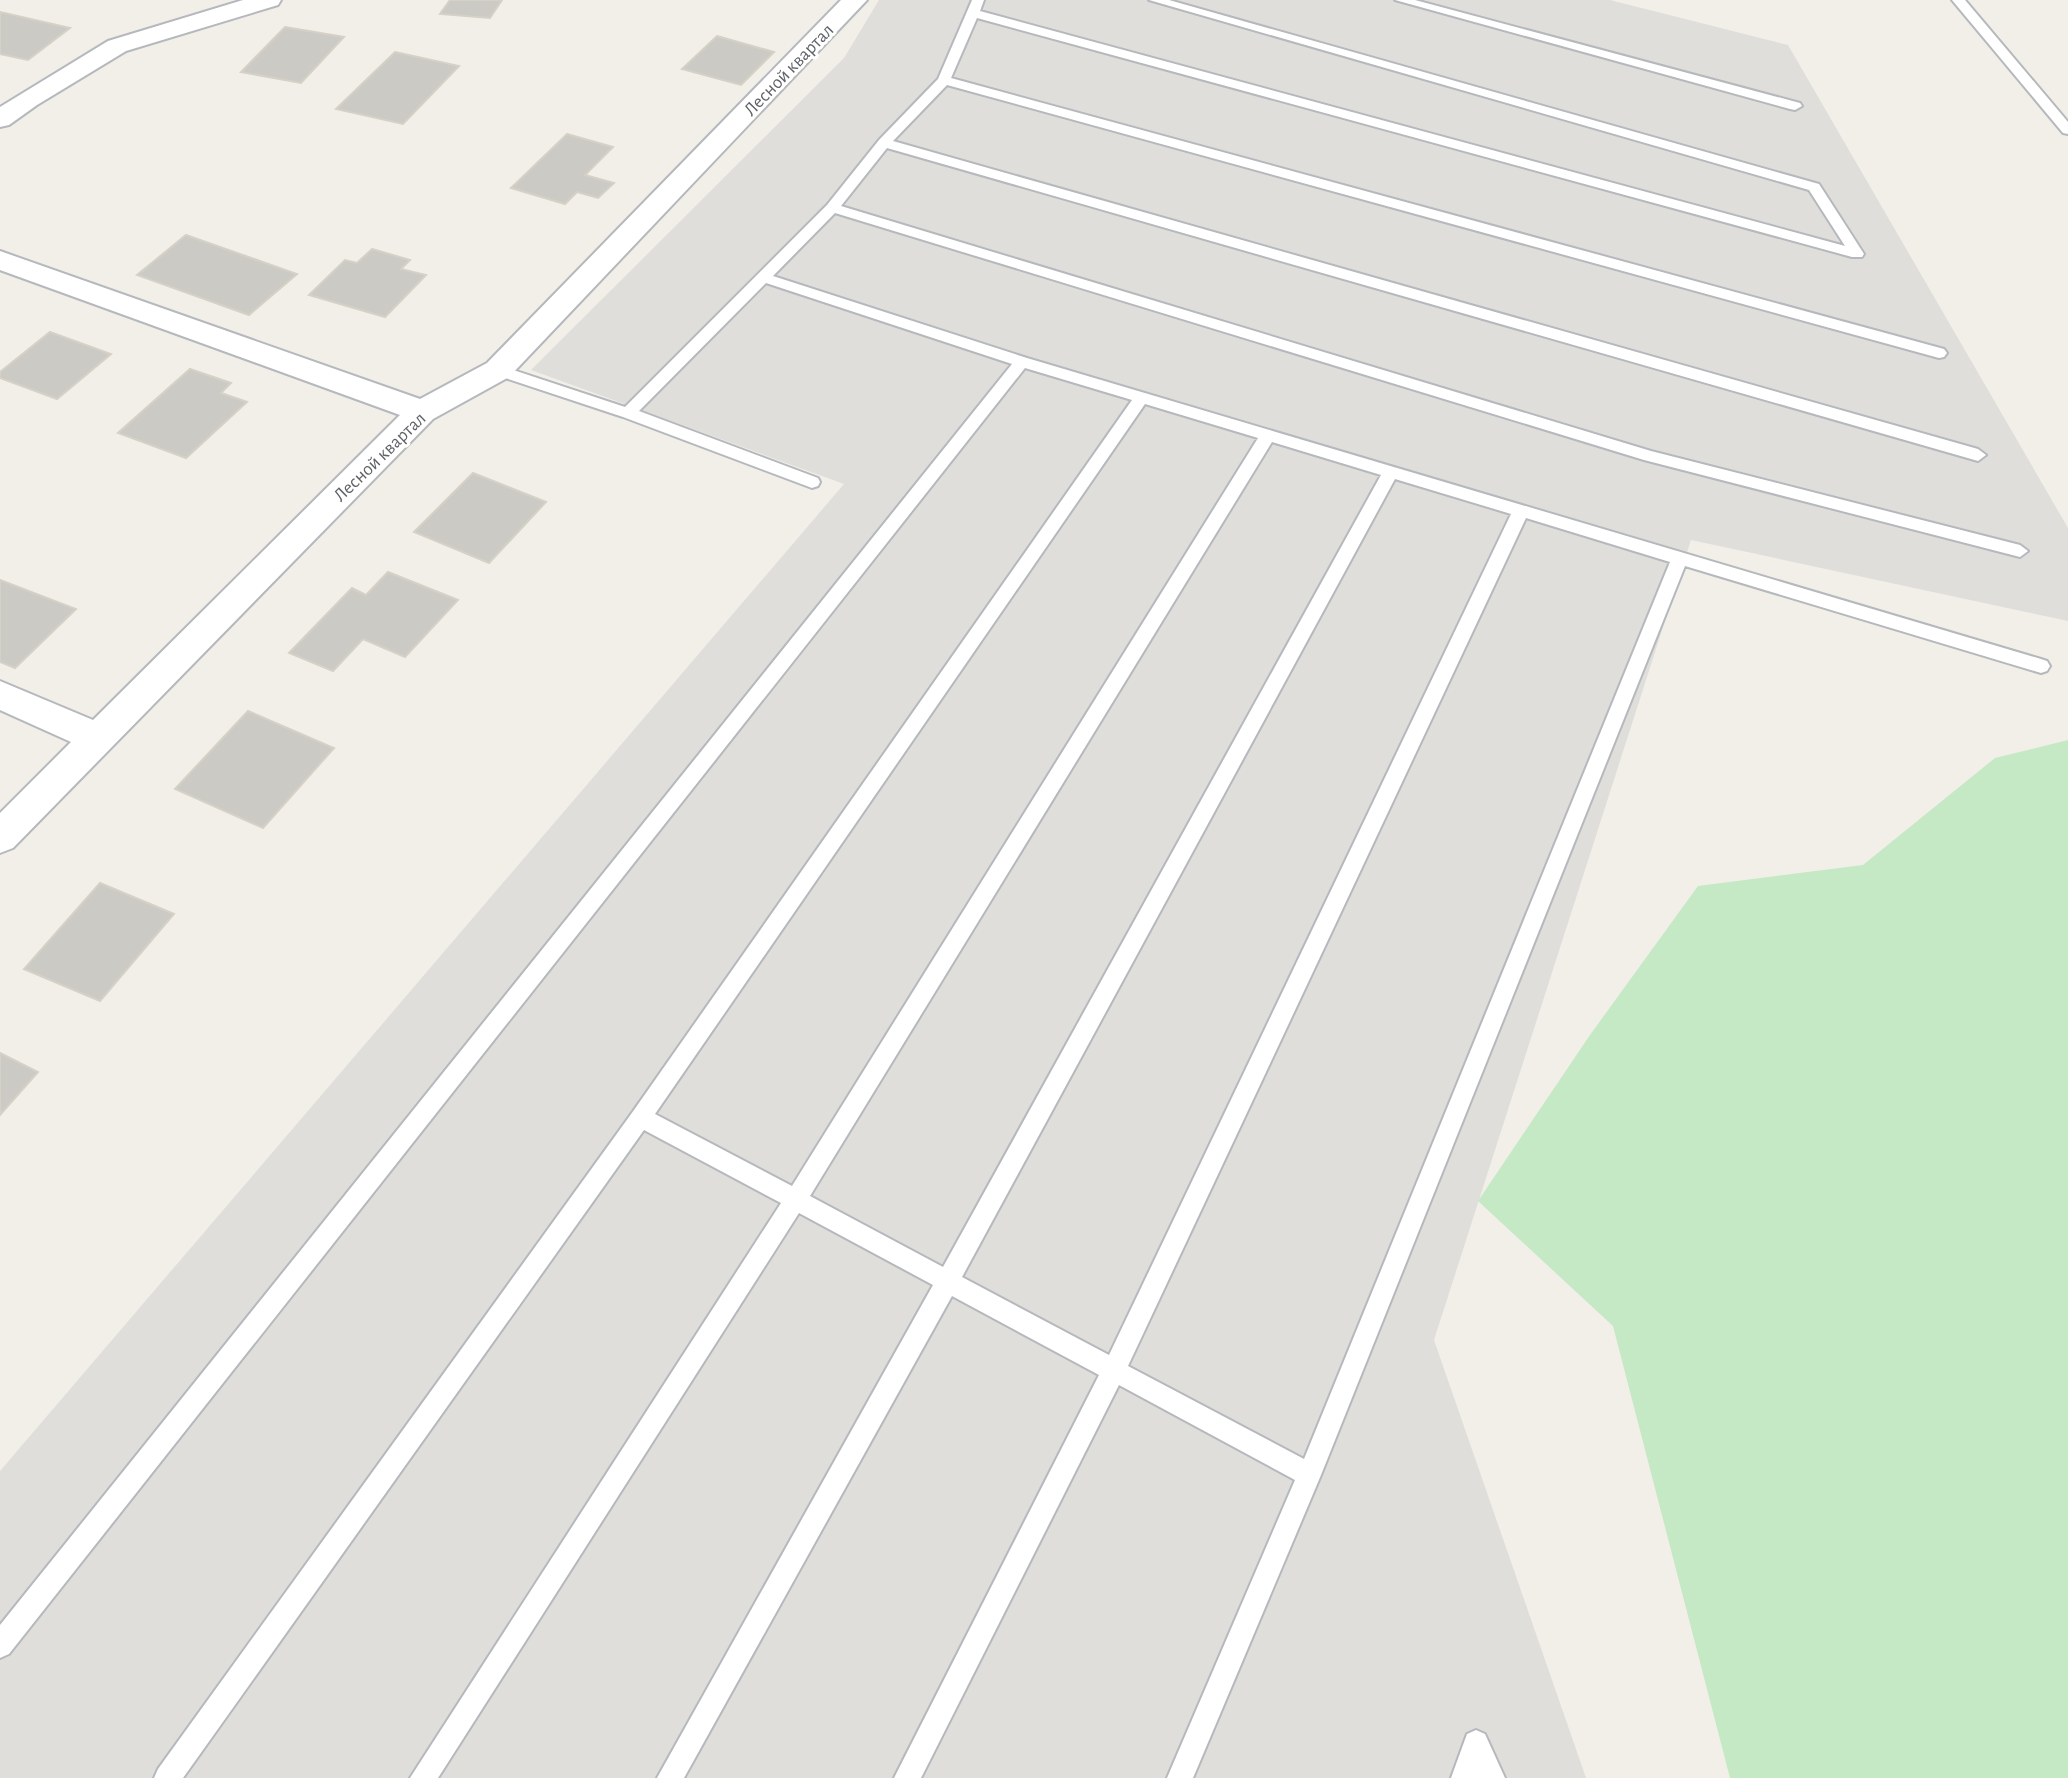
<svg xmlns="http://www.w3.org/2000/svg" width="2068" height="1778" viewBox="0 0 2068 1778" font-family="'Alegreya Sans',sans-serif">
<style>
.industrial{fill:#e0deda}
.green{fill:#c5e8c5}
.building{fill:#cccac5;stroke:#d6d1c6;stroke-width:2}
.lines{fill:none;stroke-linecap:round;stroke-linejoin:round}
.lane-casing{stroke:#b5b8bc;stroke-width:4}
.street-casing{stroke:#b5b8bc;stroke-width:4}
.lane{fill:#fff;fill-rule:evenodd}
.street{fill:#fff;fill-rule:evenodd}
.labels{text-anchor:middle;stroke-width:6;stroke-linejoin:round;paint-order:stroke}
.street-label{font-size:19px;fill:#5f6368;stroke:#fff}
</style>
<rect width="100%" height="100%" fill="#f1efe8"/>
<!-- industrial -->
<path class="industrial" d="M 879,0 L 1610,0 L 1788,45 L 2068,528 L 2068,621 L 1691,540 L 1434,1340 L 1586,1778 L 0,1778 L 0,1471 L 844,484 L 531,370 L 844,58 Z"/>
<!-- green -->
<path class="green" d="M 2068,740 L 2068,1778 L 1730,1778 L 1613,1326 L 1478,1201 L 1590,1035 L 1698,886 L 1863,865 L 1995,758 Z"/>
<!-- building -->
<g class="building">
<path d="M 450,0 L 502,0 L 490,18 L 440,14 Z"/>
<path d="M 0,12 L 70,28 L 28,60 L 0,54 Z"/>
<path d="M 285,27 L 344,37 L 301,83 L 241,72 Z"/>
<path d="M 717,36 L 774,52 L 741,85 L 682,69 Z"/>
<path d="M 395,52 L 459,66 L 403,124 L 336,109 Z"/>
<path d="M 567,134 L 613,147 L 585,175 L 614,183 L 598,198 L 577,192 L 565,204 L 511,188 Z"/>
<path d="M 186,235 L 297,274 L 249,315 L 137,275 Z"/>
<path d="M 372,249 L 410,260 L 401,269 L 426,275 L 385,317 L 309,295 L 345,260 L 357,263 Z"/>
<path d="M 50,332 L 111,354 L 57,399 L 0,378 L 0,372 Z"/>
<path d="M 190,369 L 231,383 L 221,393 L 247,402 L 186,458 L 118,433 Z"/>
<path d="M 473,473 L 546,502 L 489,563 L 414,532 Z"/>
<path d="M 388,572 L 458,600 L 405,657 L 363,639 L 333,671 L 289,653 L 352,588 L 366,595 Z"/>
<path d="M 0,580 L 76,609 L 15,668 L 0,662 Z"/>
<path d="M 248,711 L 334,748 L 263,828 L 175,789 Z"/>
<path d="M 100,883 L 174,914 L 100,1001 L 24,969 Z"/>
<path d="M 0,1053 L 38,1072 L 0,1115 Z"/>
</g>
<g class="lines">
<defs>
<g id="lane">
<path d="M 972,0 L 984,0 L 980,11 L 1845,246 L 1809,190 L 1149,0 L 1169,0 L 1819,184 L 1864,254 L 1862,257 L 1852,257 L 977,18 L 951,78 L 1944,349 L 1947,353 L 1944,357 L 1939,358 L 947,85 L 893,141 L 1978,449 L 1986,455 L 1978,461 L 887,148 L 841,206 L 1651,451 L 2020,545 L 2028,551 L 2020,557 L 1644,460 L 835,213 L 773,276 L 1027,358 L 2041,659 L 2047,661 L 2050,666 L 2047,671 L 2041,673 L 1685,566 L 1321,1475 L 1193,1778 L 1167,1778 L 1295,1480 L 1119,1385 L 921,1778 L 894,1778 L 1099,1375 L 952,1296 L 684,1778 L 657,1778 L 933,1285 L 799,1213 L 438,1778 L 410,1778 L 781,1203 L 644,1130 L 183,1778 L 154,1778 L 158,1769 L 634,1110 L 1132,400 L 1025,368 L 9,1654 L 0,1658 L 0,1625 L 1012,364 L 766,283 L 639,411 L 818,478 L 820,482 L 818,486 L 812,488 L 623,417 L 493,374 L 490,370 L 498,365 L 625,407 L 827,205 L 879,140 L 938,79 ZM 1145,404 L 1258,438 L 792,1186 L 655,1114 ZM 1272,442 L 1381,475 L 943,1267 L 810,1196 ZM 1395,479 L 1511,514 L 1109,1355 L 962,1277 ZM 1526,518 L 1670,562 L 1304,1459 L 1128,1366 Z"/>
<path d="M 1395,0 L 1415,0 L 1800,103 L 1802,106 L 1795,110 L 1790,109 Z"/>
<path d="M 1952,0 L 1965,0 L 2068,122 L 2068,134 L 2063,133 Z"/>
<path d="M 1476,1730 L 1485,1734 L 1505,1778 L 1451,1778 L 1467,1734 Z"/>
</g>
<g id="street">
<path d="M 243,0 L 281,0 L 278,5 L 126,51 L 37,105 L 9,125 L 0,127 L 0,107 L 108,41 Z"/>
<path d="M 841,0 L 867,0 L 509,377 L 433,419 L 13,848 L 0,853 L 0,813 L 71,742 L 0,710 L 0,681 L 93,720 L 400,415 L 0,270 L 0,251 L 420,399 L 487,363 Z"/>
</g>
</defs>
<!-- lane casing -->
<use href="#lane" class="lane-casing"/>
<!-- street casing -->
<use href="#street" class="street-casing"/>
<!-- lane -->
<use href="#lane" class="lane"/>
<!-- street -->
<use href="#street" class="street"/>
</g>
<g class="labels">
<!-- street labels -->
<g class="street-label">
<text transform="translate(788 69) rotate(-46)" y="7">Лесной квартал</text>
<text transform="translate(379 456) rotate(-44)" y="7">Лесной квартал</text>
</g>
</g>
</svg>
